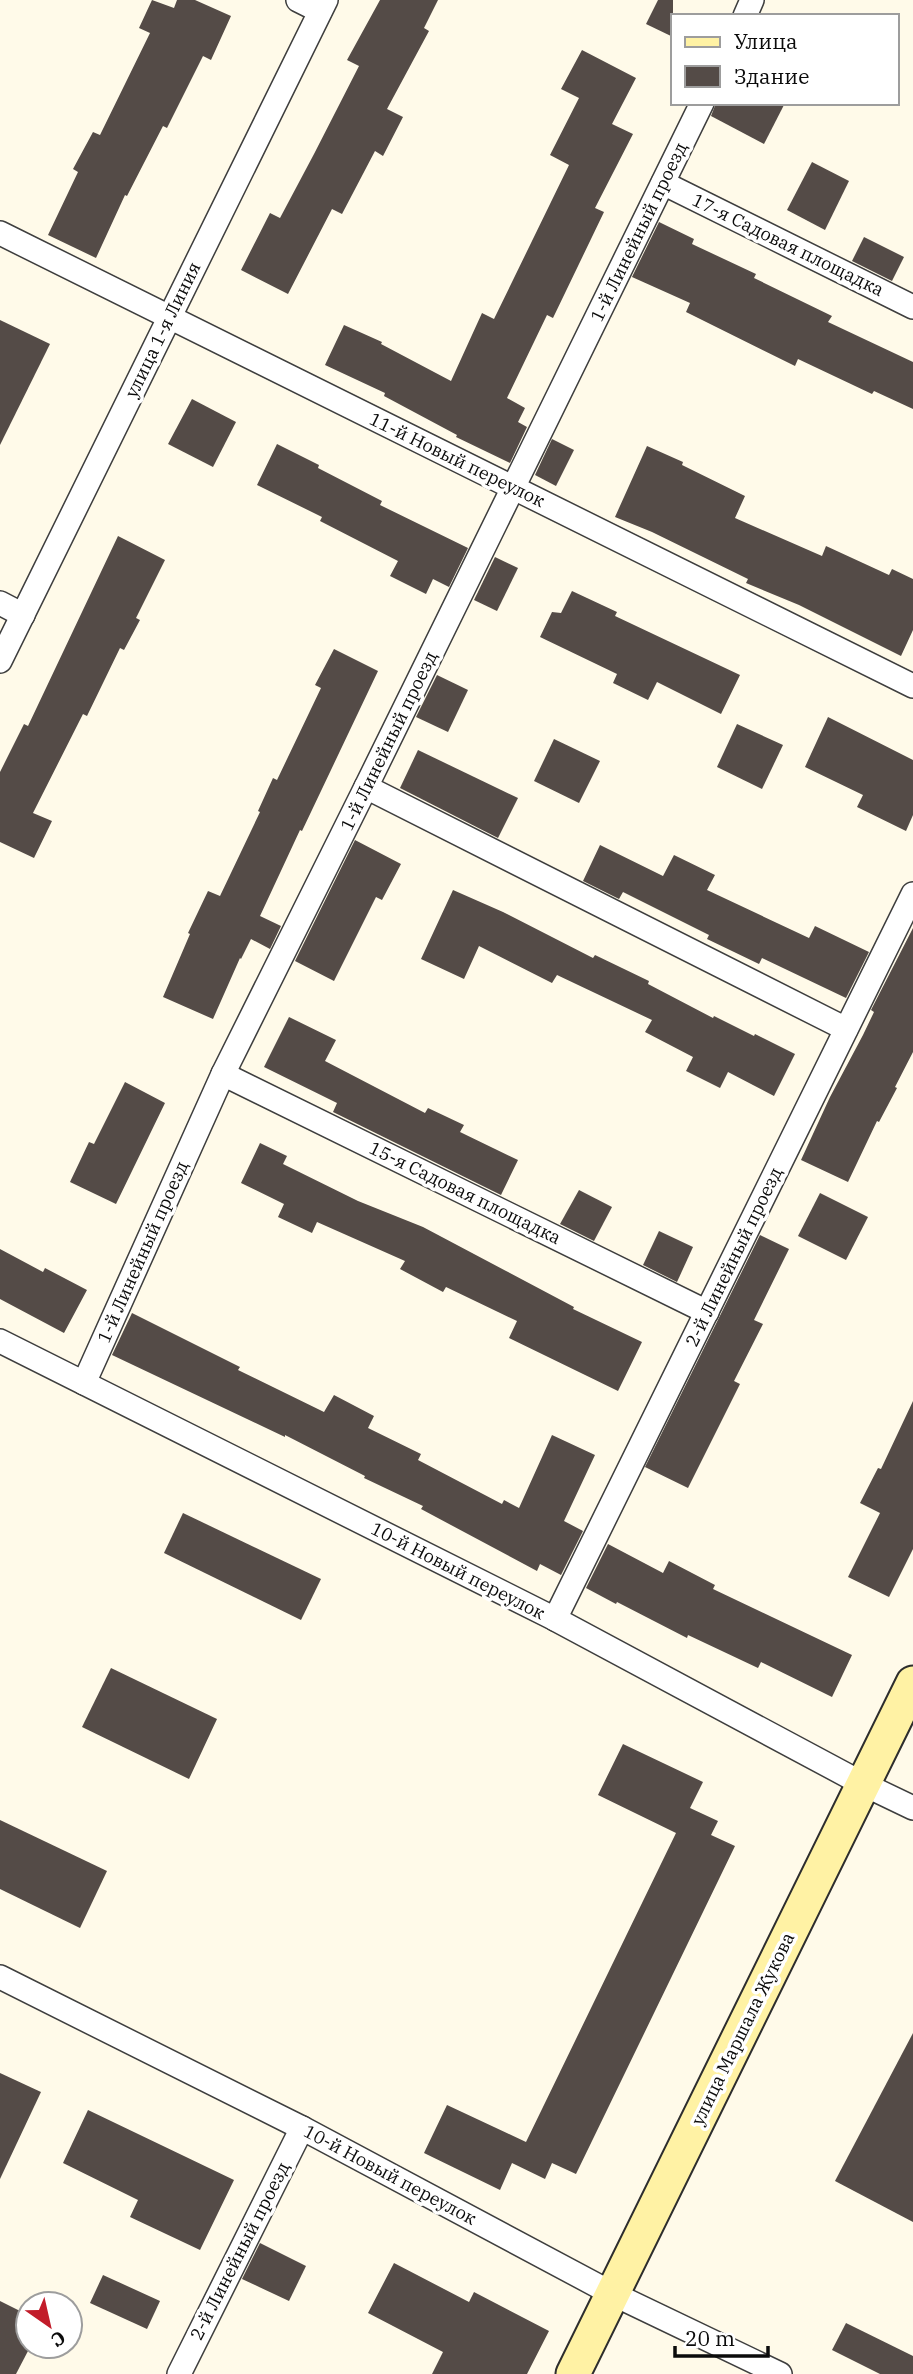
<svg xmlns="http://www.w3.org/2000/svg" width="913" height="2374" viewBox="0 0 913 2374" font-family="'IBM Plex Serif',serif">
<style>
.building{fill:#544b47}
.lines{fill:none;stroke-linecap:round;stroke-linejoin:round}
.minor-casing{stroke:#3e3e3e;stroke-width:26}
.secondary-casing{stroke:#2d2d2d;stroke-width:37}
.minor{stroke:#fff;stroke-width:23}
.secondary{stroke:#fff2a4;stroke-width:33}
.labels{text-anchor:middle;stroke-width:7;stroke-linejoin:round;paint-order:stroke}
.street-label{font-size:18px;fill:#0b0b0b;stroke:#fff}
</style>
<rect width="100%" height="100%" fill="#fffae9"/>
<!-- building -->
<g class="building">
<path d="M 152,0 L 174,8 L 177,0 L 195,0 L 231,16 L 211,60 L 203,56 L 167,128 L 163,126 L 127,196 L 125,195 L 96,258 L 48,235 L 78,172 L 73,169 L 93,132 L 100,135 L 150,33 L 139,28 Z"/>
<path d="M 380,0 L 438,0 L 424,28 L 429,31 L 387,109 L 403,117 L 383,156 L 375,151 L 342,214 L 332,209 L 288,294 L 241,270 L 270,213 L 280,218 L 314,154 L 359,66 L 347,60 Z"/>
<path d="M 658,0 L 673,0 L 673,37 L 646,24 Z"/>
<path d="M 582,50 L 636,78 L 612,124 L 633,134 L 595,208 L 604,212 L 553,318 L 547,315 L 507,398 L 525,408 L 518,422 L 527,427 L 510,463 L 456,437 L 457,435 L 384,396 L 385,393 L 325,365 L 344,325 L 382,342 L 381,344 L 451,381 L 482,313 L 494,319 L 569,165 L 550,155 L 579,98 L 561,89 Z"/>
<path d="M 716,103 L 785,103 L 764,144 L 711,116 Z"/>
<path d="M 812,162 L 849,181 L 825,230 L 787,210 Z"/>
<path d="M 659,222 L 694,239 L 692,244 L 756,274 L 754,278 L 832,316 L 828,322 L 913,362 L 913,409 L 874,391 L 872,394 L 798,359 L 795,366 L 686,312 L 690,303 L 632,277 Z"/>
<path d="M 864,237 L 904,257 L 892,281 L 852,261 Z"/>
<path d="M 0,320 L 50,344 L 0,445 Z"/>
<path d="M 192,399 L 236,422 L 213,467 L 168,444 Z"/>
<path d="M 552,439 L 574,450 L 556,486 L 535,475 Z"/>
<path d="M 277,444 L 319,465 L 318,468 L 382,501 L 380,505 L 468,548 L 449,587 L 433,579 L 426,594 L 390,576 L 398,561 L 320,521 L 322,517 L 257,485 Z"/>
<path d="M 647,446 L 683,462 L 682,465 L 745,496 L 735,518 L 822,556 L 826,546 L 889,575 L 892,569 L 913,579 L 913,630 L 901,656 L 799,605 L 746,583 L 748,579 L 652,532 L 615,517 Z"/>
<path d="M 118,536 L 165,560 L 136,618 L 140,620 L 124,650 L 120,648 L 87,716 L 83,714 L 33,813 L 52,821 L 34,858 L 0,842 L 0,772 L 24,724 L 28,726 Z"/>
<path d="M 495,557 L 518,568 L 497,611 L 474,600 Z"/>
<path d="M 572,591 L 617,612 L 615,616 L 740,675 L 721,714 L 657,682 L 648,700 L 613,683 L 617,674 L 540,637 L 552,612 L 561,613 Z"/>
<path d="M 334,649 L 378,671 L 302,831 L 300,830 L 260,916 L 281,926 L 270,949 L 251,939 L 241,959 L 240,958 L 213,1019 L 163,997 L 190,934 L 188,933 L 208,891 L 220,896 L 260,812 L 258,811 L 273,778 L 277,780 L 321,688 L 315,685 Z"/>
<path d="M 437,675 L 468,690 L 448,732 L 416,717 Z"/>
<path d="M 828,717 L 913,760 L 913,815 L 906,831 L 857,807 L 863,795 L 805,767 Z"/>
<path d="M 737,724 L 783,745 L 762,789 L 717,767 Z"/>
<path d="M 554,739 L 600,761 L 579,803 L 534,781 Z"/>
<path d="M 418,750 L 518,798 L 498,838 L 400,788 Z"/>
<path d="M 355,840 L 401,864 L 382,900 L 376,897 L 334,981 L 295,961 Z"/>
<path d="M 600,845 L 663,876 L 674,855 L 715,875 L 707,890 L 809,938 L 815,926 L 869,952 L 846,998 L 762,958 L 759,964 L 707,939 L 709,935 L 623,892 L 619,899 L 583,881 Z"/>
<path d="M 453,890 L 503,912 L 593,958 L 595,955 L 649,981 L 648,984 L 713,1018 L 714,1016 L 754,1036 L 755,1034 L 795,1054 L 774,1096 L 728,1072 L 720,1088 L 686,1071 L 693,1057 L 645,1032 L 652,1020 L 557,975 L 552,983 L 479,946 L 464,979 L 421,959 Z"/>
<path d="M 913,928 L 913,1052 L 895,1087 L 897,1088 L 879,1122 L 877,1121 L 848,1182 L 801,1160 L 830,1097 L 863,1035 L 874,1012 L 871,1010 Z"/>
<path d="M 289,1017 L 336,1040 L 325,1061 L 425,1113 L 428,1108 L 464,1125 L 460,1132 L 518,1160 L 501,1195 L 333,1112 L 337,1103 L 264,1067 Z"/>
<path d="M 125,1082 L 165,1103 L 116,1204 L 70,1182 L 89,1142 L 94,1144 Z"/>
<path d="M 260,1143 L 287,1156 L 283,1164 L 358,1201 L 423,1227 L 574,1307 L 573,1309 L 642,1342 L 618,1391 L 509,1338 L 517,1321 L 446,1287 L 443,1292 L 400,1269 L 405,1261 L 317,1222 L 312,1233 L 278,1217 L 284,1204 L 241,1183 Z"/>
<path d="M 579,1190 L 612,1207 L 594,1241 L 560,1224 Z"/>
<path d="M 820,1193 L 868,1217 L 846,1260 L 798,1236 Z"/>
<path d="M 659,1231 L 693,1247 L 677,1282 L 643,1265 Z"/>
<path d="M 760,1235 L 789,1249 L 754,1320 L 763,1324 L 734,1381 L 740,1384 L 688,1488 L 645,1467 Z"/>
<path d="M 0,1249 L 43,1272 L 45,1268 L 87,1290 L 64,1333 L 0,1299 Z"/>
<path d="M 132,1313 L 240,1367 L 238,1370 L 324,1412 L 334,1395 L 374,1416 L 368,1428 L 421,1454 L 418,1460 L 502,1504 L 504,1500 L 519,1508 L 552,1435 L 595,1455 L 564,1521 L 583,1531 L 561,1575 L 540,1564 L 537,1571 L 421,1509 L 423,1506 L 364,1478 L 365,1476 L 285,1435 L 285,1437 L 112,1355 Z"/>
<path d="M 913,1401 L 913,1549 L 889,1597 L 848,1577 L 880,1513 L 860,1503 L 878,1468 L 881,1469 Z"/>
<path d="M 183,1513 L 321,1579 L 301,1620 L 164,1553 Z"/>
<path d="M 608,1544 L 663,1573 L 669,1561 L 715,1585 L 713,1589 L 852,1655 L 832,1697 L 761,1662 L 758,1668 L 688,1635 L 687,1638 L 617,1602 L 616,1604 L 586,1588 Z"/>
<path d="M 111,1668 L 217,1719 L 189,1779 L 82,1727 Z"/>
<path d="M 623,1744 L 703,1782 L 690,1808 L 718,1821 L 711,1835 L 735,1846 L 576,2174 L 552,2163 L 545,2179 L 512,2163 L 500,2190 L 424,2153 L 447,2105 L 526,2142 L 676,1833 L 598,1795 Z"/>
<path d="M 0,1820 L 107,1871 L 80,1928 L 0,1889 Z"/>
<path d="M 913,2033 L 913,2222 L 835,2181 Z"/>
<path d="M 0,2073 L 41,2092 L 0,2179 Z"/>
<path d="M 88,2110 L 234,2180 L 200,2250 L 130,2217 L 138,2200 L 63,2163 Z"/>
<path d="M 260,2243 L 306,2266 L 289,2301 L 242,2279 Z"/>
<path d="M 394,2263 L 469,2302 L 474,2292 L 549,2331 L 527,2374 L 432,2374 L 443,2352 L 368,2313 Z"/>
<path d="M 103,2275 L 160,2301 L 147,2329 L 90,2303 Z"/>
<path d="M 0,2301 L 28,2315 L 28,2351 L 16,2374 L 0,2374 Z"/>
<path d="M 846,2323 L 913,2356 L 913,2374 L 880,2374 L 832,2350 Z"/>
</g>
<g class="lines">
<defs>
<g id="minor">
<path d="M 298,0 L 320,11"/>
<path d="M 745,16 L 752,0"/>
<path d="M 663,183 L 913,307"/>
<path d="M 0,233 L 913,686"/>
<path d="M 0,603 L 23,615"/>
<path d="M 0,661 L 326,0"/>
<path d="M 366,787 L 846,1029"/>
<path d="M 223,1074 L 707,1312"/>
<path d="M 0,1341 L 555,1619 L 863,1784 L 913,1808"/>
<path d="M 84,1383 L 223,1074 L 366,787 L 702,103"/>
<path d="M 555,1619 L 913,894"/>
<path d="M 0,1977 L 302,2128 L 613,2294 L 780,2374"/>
<path d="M 179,2374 L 302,2128"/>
</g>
<path id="secondary" d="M 573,2374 L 913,1683"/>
</defs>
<!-- minor casing -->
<use href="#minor" class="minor-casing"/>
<!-- secondary casing -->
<use href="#secondary" class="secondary-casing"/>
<!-- minor -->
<use href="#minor" class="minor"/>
<!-- secondary -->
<use href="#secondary" class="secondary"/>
</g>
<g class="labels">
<!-- street labels -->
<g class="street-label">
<text transform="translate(639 232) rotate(-64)" y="6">1-й Линейный проезд</text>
<text transform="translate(788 245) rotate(26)" y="6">17-я Садовая площадка</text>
<text transform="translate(163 330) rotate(-64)" y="6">улица 1-я Линия</text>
<text transform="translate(457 460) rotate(26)" y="6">11-й Новый переулок</text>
<text transform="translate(389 741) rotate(-64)" y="6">1-й Линейный проезд</text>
<text transform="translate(465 1193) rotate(26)" y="6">15-я Садовая площадка</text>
<text transform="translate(143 1252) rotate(-66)" y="6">1-й Линейный проезд</text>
<text transform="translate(734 1257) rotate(-64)" y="6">2-й Линейный проезд</text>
<text transform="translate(458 1571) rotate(27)" y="6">10-й Новый переулок</text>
<text transform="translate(743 2029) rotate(-64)" y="6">улица Маршала Жукова</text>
<text transform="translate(390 2175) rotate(28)" y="6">10-й Новый переулок</text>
<text transform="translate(240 2251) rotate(-63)" y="6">2-й Линейный проезд</text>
</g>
</g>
<!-- legend -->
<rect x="671" y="14" width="228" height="91" fill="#ffffff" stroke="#9d9d9d" stroke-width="2"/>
<rect x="685" y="37" width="35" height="10" fill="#fff2a4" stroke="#9d9d9d" stroke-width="2"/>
<text x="734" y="49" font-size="21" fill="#0b0b0b">Улица</text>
<rect x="685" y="66" width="35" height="21" fill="#544b47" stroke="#9d9d9d" stroke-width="2"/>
<text x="734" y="84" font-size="21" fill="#0b0b0b">Здание</text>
<!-- north arrow -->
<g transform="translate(49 2325) rotate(146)"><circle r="33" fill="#ffffff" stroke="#9d9d9d" stroke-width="2"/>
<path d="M0-5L12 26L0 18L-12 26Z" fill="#c21c2a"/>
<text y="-10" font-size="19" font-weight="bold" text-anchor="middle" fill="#0b0b0b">С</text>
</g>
<!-- scale -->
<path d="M675 2346v10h93v-10" fill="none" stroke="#0b0b0b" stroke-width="3.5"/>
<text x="685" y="2346" font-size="21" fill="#0b0b0b" stroke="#ffffff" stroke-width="5" paint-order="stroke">20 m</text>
</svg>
